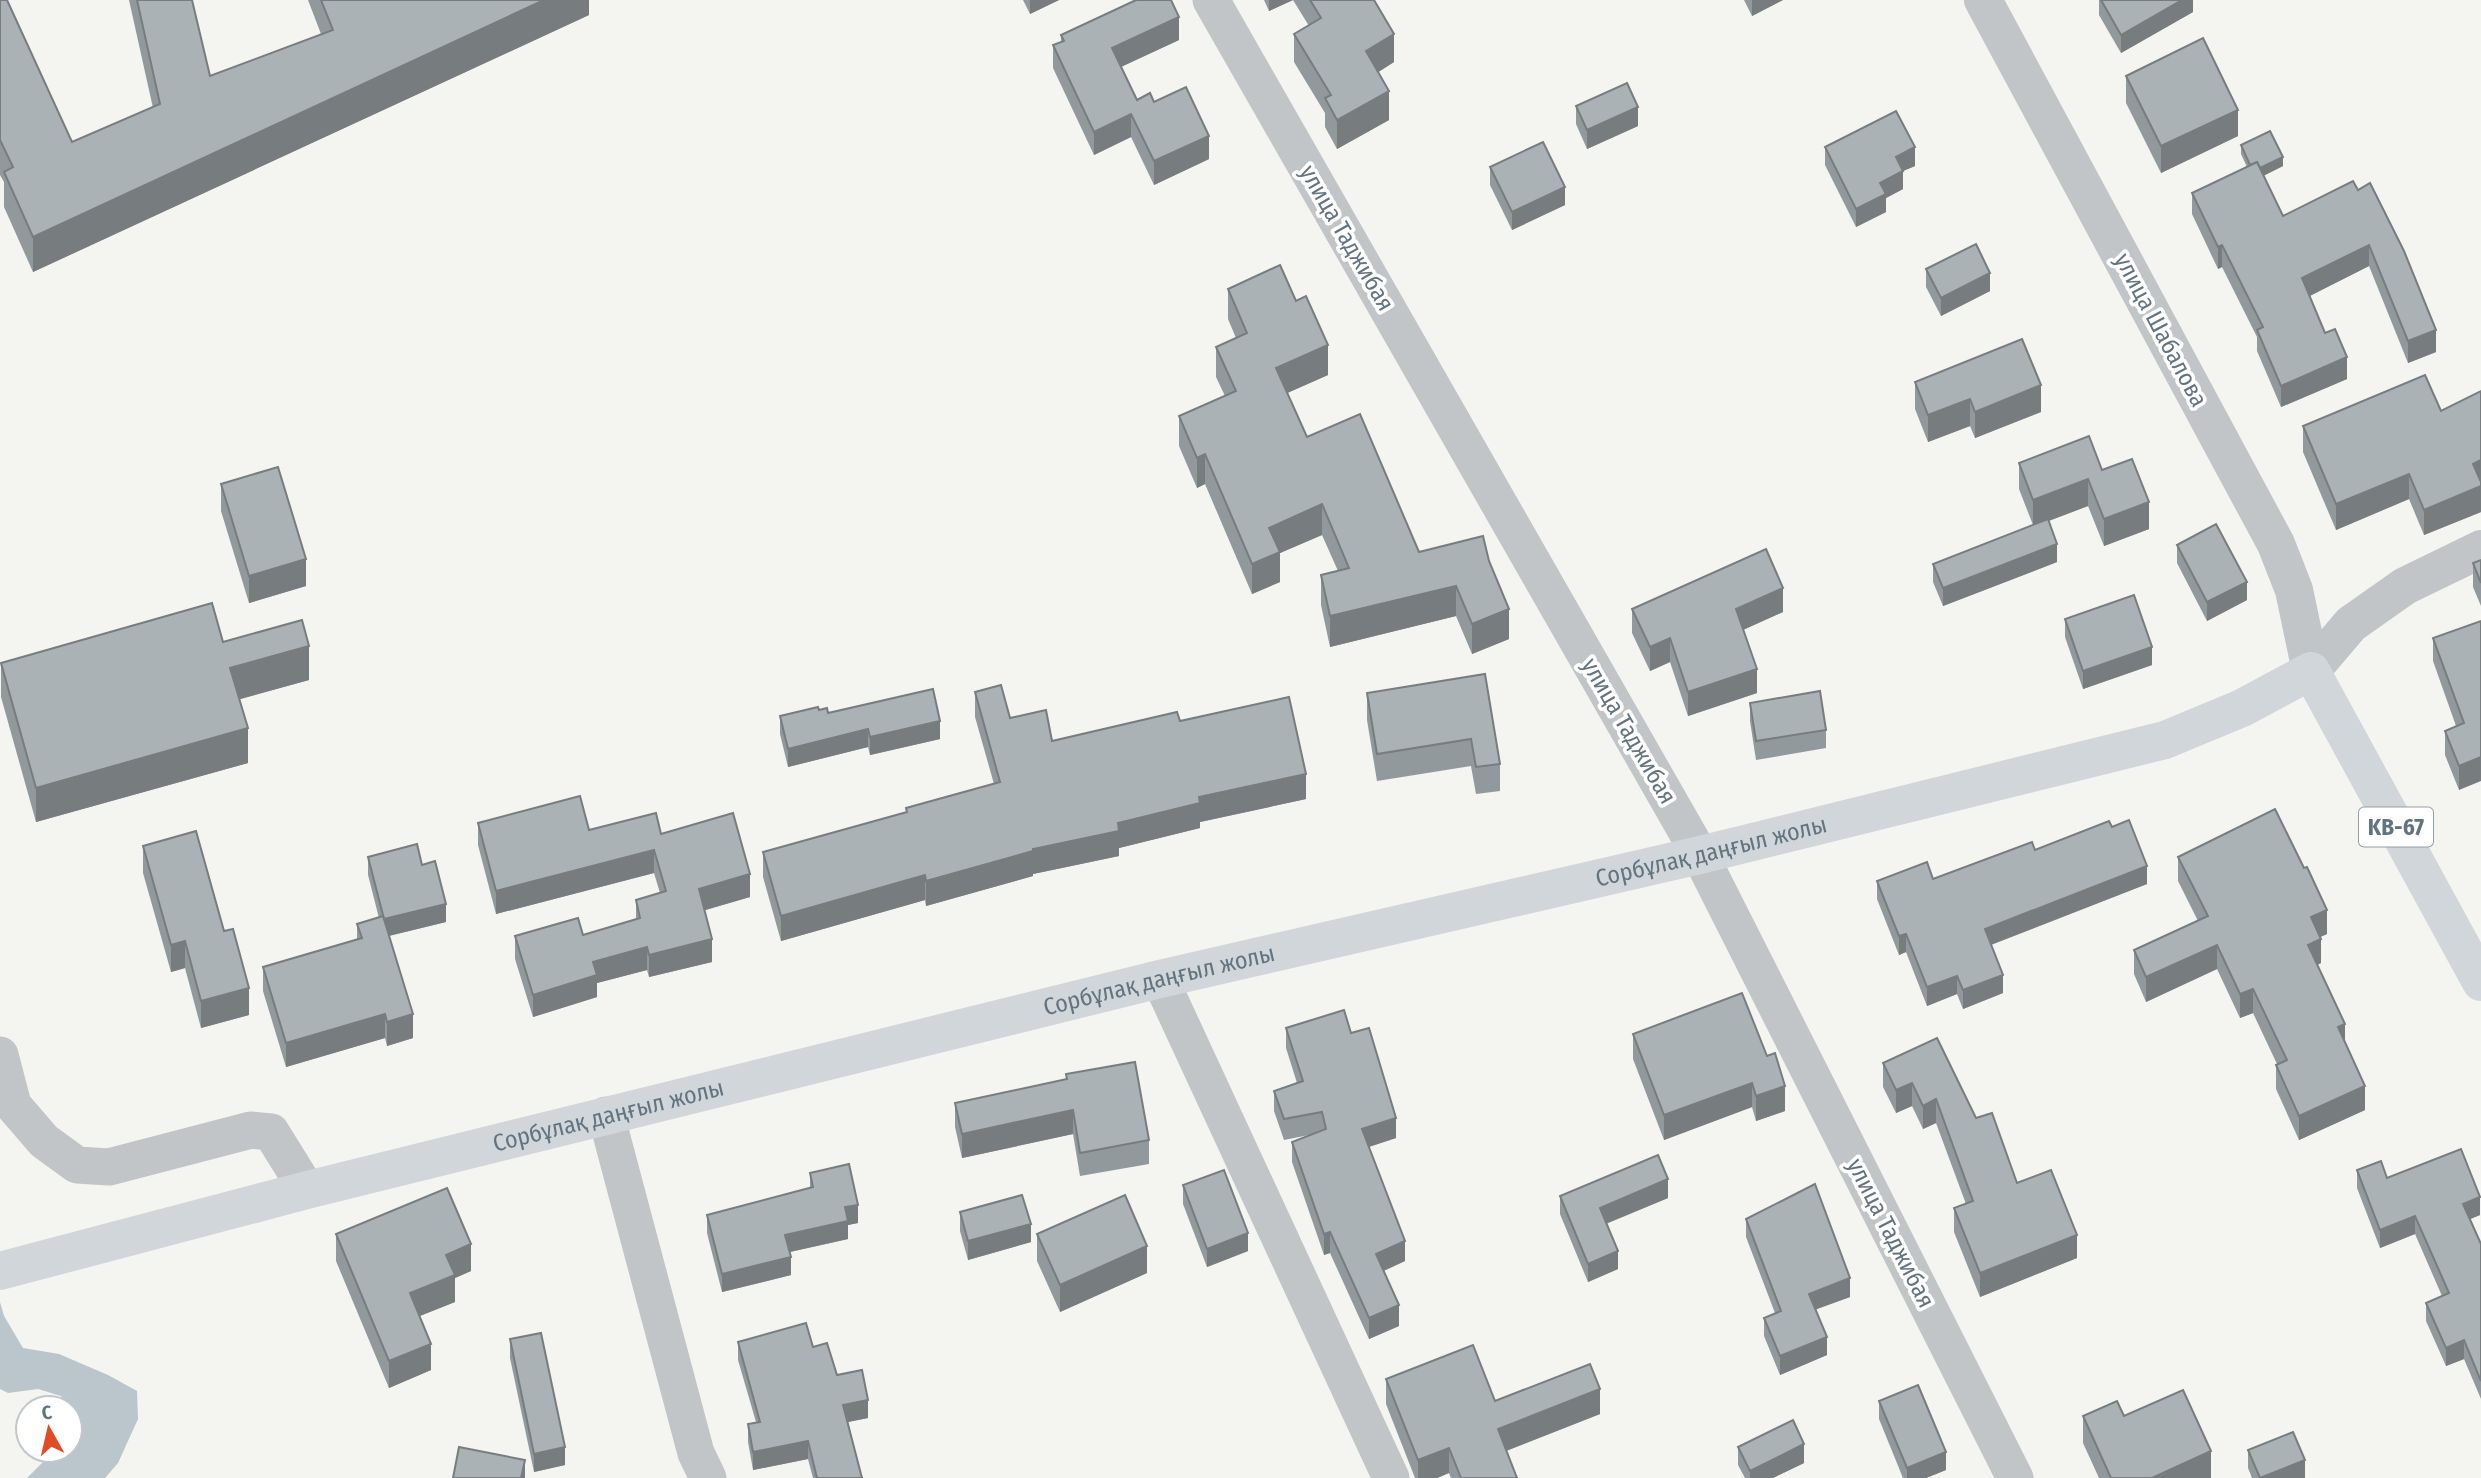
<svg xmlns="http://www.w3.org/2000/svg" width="2481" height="1478" font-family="'Fira Sans Condensed',sans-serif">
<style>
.water{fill:#bac6cb}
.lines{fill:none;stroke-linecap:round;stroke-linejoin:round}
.minor{stroke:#c1c5c8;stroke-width:37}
.tertiary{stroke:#c1c5c8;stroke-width:38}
.primary{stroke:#d1d6da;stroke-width:38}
.wall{fill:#92999d}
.shaded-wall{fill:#777d7f}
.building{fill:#aab2b6;stroke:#777d7f;stroke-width:2}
.labels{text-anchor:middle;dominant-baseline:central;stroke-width:7;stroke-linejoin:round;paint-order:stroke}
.shield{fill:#fff;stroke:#929ea7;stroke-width:2}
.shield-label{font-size:23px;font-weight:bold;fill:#637481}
.street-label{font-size:24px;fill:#637481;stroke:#fff}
</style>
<rect width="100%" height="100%" fill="#f4f4f0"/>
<path class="water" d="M0,1302L4,1316L23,1348L59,1354L108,1375L137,1391L138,1419L118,1463L105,1478H27L55,1450H70V1408H65L61,1396L38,1389L8,1393L0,1389Z"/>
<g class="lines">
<g class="minor">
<path d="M1211,0L1700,855L2015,1478"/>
<path d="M1160,979L1391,1478"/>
<path d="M0,1055L13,1105L44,1141L77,1165L109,1167L251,1130L271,1132L307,1190"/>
<path d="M606,1115L696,1453L708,1478"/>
</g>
<g class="tertiary">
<path d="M1983,0L2276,544L2294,590L2311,671"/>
<path d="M2311,671L2351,624L2405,586L2481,549"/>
</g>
<path class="primary" id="s1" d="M0,1271L307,1190L1160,979L1700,855L2165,740L2242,708L2311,671L2481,982"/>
</g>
<g class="wall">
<path d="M0,0L72,142L153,108L129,0H192L210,76L321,34L308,0H589V15L33,272L4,207V182L0,175Z"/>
<path d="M1023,0H1059L1030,14Z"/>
<path d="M1264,0H1293L1269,11Z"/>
<path d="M1293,0H1374L1394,62L1378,72L1389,120L1337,149L1325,127V113L1294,62V34L1309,26Z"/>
<path d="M1744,0H1783L1752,16Z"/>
<path d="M2099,0H2193V12L2121,53L2099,15Z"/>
<path d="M1061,35L1179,40L1121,67L1137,100L1154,102L1209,159L1154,185L1131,137L1094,155L1053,68V45L1061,42Z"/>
<path d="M2126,76L2238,136L2161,173L2126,103Z"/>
<path d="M1576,106L1638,126L1587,149L1576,124Z"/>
<path d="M2241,145L2283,166L2263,176L2283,216L2353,181L2436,352L2408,363L2369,266L2309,296L2325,333L2347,379L2281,407L2257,351V337L2222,267L2218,269L2192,214V193L2247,167L2241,154Z"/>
<path d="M1825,147L1915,166L1903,171V189L1886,198V212L1856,227L1825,165Z"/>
<path d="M1490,167L1565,205L1512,230L1490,185Z"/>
<path d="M1926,269L1990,291L1941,316L1926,287Z"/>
<path d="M1228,289L1328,375L1287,393L1307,437L1419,552L1483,536L1509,639L1472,654L1456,616L1330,647L1321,605V575L1338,571L1322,535L1280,553V582L1252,594L1205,484L1197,488L1179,446V416L1225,396L1216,377V347L1236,338L1228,319Z"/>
<path d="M1915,382L2041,412L1975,438L1970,426L1928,442L1915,409Z"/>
<path d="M2481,391V512L2424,535L2409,499L2336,530L2303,452V426L2441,411Z"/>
<path d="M2019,463L2102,470L2149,529L2104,546L2088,506L2048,521L2057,562L1943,606L1933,582V564L2033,525L2019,489Z"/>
<path d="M221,484L306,586L249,603L221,511Z"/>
<path d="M2177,545L2247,600L2207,621L2177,563Z"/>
<path d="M2481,560V606L2473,587V563Z"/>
<path d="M1632,609L1783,612L1743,630L1757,693L1688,716L1670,662L1650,671L1632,633Z"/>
<path d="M2065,619L2152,665L2083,689L2065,637Z"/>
<path d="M2481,621L2459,790L2445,755V731L2456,726L2433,661V638Z"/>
<path d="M223,642L309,680L239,699L248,763L36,822L1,697V663Z"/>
<path d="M1485,674L1500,764V791L1476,794L1471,766L1377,781L1367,720V693Z"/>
<path d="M975,692L1010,718L1052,741L1180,721L1306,799L1200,822V828L1119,848V856L1033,874V876L926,906L925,900L781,941L763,877V852L906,812V808L994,784L975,717Z"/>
<path d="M1750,703L1826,730V748L1756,760L1750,721Z"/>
<path d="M819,710L828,713L940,739L870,755L868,747L788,767L780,734V716Z"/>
<path d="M478,823L661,834L750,897L704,910L712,962L649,977L647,970L597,983V997L533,1017L515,959V936L583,935L636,919V900L660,893L654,873L496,914L478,845Z"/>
<path d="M2112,827L2147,884L1991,945L2003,993L1963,1009L1957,994L1927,1006L1906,952L1899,955L1877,899V881L1933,879Z"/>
<path d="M143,846L224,931L249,1015L201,1028L185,968L171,972L143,873Z"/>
<path d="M368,857L422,865L446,922L389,936L413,1038L387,1046L385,1038L286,1067L263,991V967L357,939V924L379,918L368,875Z"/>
<path d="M2178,857L2327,934L2320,937L2321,963L2317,965L2345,1042L2365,1110L2299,1140L2276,1089V1065L2277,1064L2253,1013L2240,1018L2217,969L2146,1002L2134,974V950L2198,921L2178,881Z"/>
<path d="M1742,993L1785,1111L1756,1121L1752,1107L1664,1140L1633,1059V1034Z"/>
<path d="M1286,1028L1351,1033L1396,1138L1369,1147L1405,1261L1384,1271L1399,1326L1369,1339L1330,1253L1324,1255L1292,1162V1142L1309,1135L1284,1140L1274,1111V1091L1297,1083L1286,1048Z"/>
<path d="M1883,1063L1976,1118L2017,1183L2077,1258L1980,1297L1954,1232V1208L1966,1204L1936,1123L1923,1129L1912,1106L1896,1113L1883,1087Z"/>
<path d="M1066,1074L1149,1140V1164L1080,1176L1073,1134L962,1158L955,1127V1103L1066,1079Z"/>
<path d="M2357,1170L2387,1178L2480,1215L2470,1219L2481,1244V1399L2464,1359L2446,1366L2426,1321V1303L2442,1296L2415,1234L2380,1248L2357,1188Z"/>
<path d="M810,1173L858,1223L848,1225V1239L790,1252L791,1275L722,1292L707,1233V1215L810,1188Z"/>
<path d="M1183,1185L1248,1251L1207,1267L1183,1204Z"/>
<path d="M1560,1196L1668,1198L1606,1224L1618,1269L1588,1282L1560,1214Z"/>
<path d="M960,1212L1031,1242L968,1260L960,1231Z"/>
<path d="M1746,1219L1850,1297L1816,1309L1827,1355L1780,1375L1764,1336V1318L1775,1313L1746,1237Z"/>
<path d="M336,1234L471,1271L455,1278V1302L419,1316L431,1370L389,1388L336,1261Z"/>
<path d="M1037,1234L1147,1273L1060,1312L1037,1261Z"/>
<path d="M510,1339L565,1465L534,1472L510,1358Z"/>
<path d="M738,1342L813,1347L837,1375L868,1418L848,1422L862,1478H813L808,1459L753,1470L748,1442V1424L756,1422L738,1360Z"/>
<path d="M1386,1379L1495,1401L1600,1414L1506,1451L1517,1478H1451L1449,1473L1437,1478H1415L1386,1404Z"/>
<path d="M1879,1401L1946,1470L1926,1478H1903L1879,1419Z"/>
<path d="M2083,1416H2124L2211,1478H2099L2083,1443Z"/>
<path d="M1738,1447L1804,1463L1773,1478H1745L1738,1465Z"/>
<path d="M2248,1450L2305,1478H2252L2248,1468Z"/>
</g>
<g class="shaded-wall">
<path d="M544,0H589V15L33,272V237Z"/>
<path d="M1030,0H1059L1030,14Z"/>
<path d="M1269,0H1293L1269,11Z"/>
<path d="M1752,0H1783L1752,16Z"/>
<path d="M2182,0H2193V12L2121,53V35Z"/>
<path d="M1179,17V40L1112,71V48Z"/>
<path d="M1394,34V62L1366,80V51Z"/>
<path d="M1389,91V120L1337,149V120Z"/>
<path d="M1638,107V126L1587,149V130Z"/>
<path d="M2238,110V136L2161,173V146Z"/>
<path d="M1131,114V137L1094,155V132Z"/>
<path d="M1209,136V159L1154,185V161Z"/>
<path d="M1915,147V166L1903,171V189L1886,198V212L1856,227V209L1880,183L1896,157Z"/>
<path d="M2283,157V166L2253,181V171Z"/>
<path d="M1565,187V205L1512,230V212Z"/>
<path d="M2222,245V267L2218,269V247Z"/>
<path d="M2369,245V266L2302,300V278Z"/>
<path d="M1990,273V291L1941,316V298Z"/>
<path d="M2436,330V352L2408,363V341Z"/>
<path d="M1328,345V375L1276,398V368Z"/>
<path d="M2347,357V379L2281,407V386Z"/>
<path d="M2041,385V412L1975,438V412Z"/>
<path d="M1970,399V426L1928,442V415Z"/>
<path d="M1205,454V484L1197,488V458Z"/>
<path d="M2481,460V512L2424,535V510L2473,464Z"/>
<path d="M2409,474V499L2336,530V504Z"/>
<path d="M2088,479V506L2033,527V500Z"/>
<path d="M2149,502V529L2104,546V519Z"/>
<path d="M1322,504V535L1280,553V582L1252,594V564L1269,528Z"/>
<path d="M2057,544V562L1943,606V588Z"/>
<path d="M306,559V586L249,603V576Z"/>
<path d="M2247,582V600L2207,621V602Z"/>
<path d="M1456,586V616L1330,647V616Z"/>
<path d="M1783,588V612L1736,633V609Z"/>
<path d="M1509,609V639L1472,654V624Z"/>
<path d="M1670,638V662L1650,671V647Z"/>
<path d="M309,646V680L230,702V668Z"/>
<path d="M2152,647V665L2083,689V671Z"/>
<path d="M1757,669V693L1688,716V692Z"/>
<path d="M940,721V739L870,755V737Z"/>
<path d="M248,728V763L36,822V788Z"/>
<path d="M868,729V747L788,767V749Z"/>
<path d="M2481,757V781L2459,790V766Z"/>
<path d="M1306,774V799L1200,822V828L1119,848V856L1033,874V876L926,906V881L1118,823L1199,797Z"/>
<path d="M654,850V873L496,914V891Z"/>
<path d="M2147,866V884L1985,947V929Z"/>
<path d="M750,874V897L699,912V889Z"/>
<path d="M925,875V900L781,941V916Z"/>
<path d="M446,904V922L384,937V919Z"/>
<path d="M2327,910V934L2311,941V917Z"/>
<path d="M1906,934V952L1899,955V936Z"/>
<path d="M712,939V962L649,977V955Z"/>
<path d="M2321,939V963L2308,969V945Z"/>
<path d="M185,941V968L171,972V945Z"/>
<path d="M2217,945V969L2146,1002V977Z"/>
<path d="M647,947V970L597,983V997L533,1017V995L593,962Z"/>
<path d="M2003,975V993L1963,1009V990Z"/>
<path d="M1957,976V994L1927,1006V987Z"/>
<path d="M249,988V1015L201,1028V1001Z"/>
<path d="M2253,989V1013L2240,1018V994Z"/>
<path d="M385,1014V1038L286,1067V1043Z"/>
<path d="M413,1014V1038L387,1046V1022Z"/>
<path d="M2345,1024V1048L2338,1027Z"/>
<path d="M1752,1083V1107L1664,1140V1115Z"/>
<path d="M1912,1083V1106L1896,1113V1090Z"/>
<path d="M1785,1086V1111L1756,1121V1096Z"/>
<path d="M2365,1086V1110L2299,1140V1116Z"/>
<path d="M1936,1099V1123L1923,1129V1106Z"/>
<path d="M1073,1110V1134L962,1158V1134Z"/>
<path d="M1396,1118V1138L1362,1149V1129Z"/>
<path d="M1668,1179V1198L1600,1226V1208Z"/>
<path d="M2480,1197V1215L2463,1222V1204Z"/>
<path d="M858,1205V1223L848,1225V1239L785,1253V1235L845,1207Z"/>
<path d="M2415,1216V1234L2380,1248V1230Z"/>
<path d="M1031,1224V1242L968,1260V1241Z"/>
<path d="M1330,1232V1253L1324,1255V1234Z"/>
<path d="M1248,1233V1251L1207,1267V1249Z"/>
<path d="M2077,1235V1258L1980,1297V1273Z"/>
<path d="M1405,1241V1261L1376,1274V1254Z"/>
<path d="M471,1244V1271L455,1278V1302L410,1320V1293L446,1255Z"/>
<path d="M1147,1246V1273L1060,1312V1285Z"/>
<path d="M1618,1251V1269L1588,1282V1264Z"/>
<path d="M791,1257V1275L722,1292V1274Z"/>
<path d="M1850,1278V1297L1809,1312V1294Z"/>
<path d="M1399,1305V1326L1369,1339V1318Z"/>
<path d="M1827,1337V1355L1780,1375V1356Z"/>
<path d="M2464,1340V1359L2446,1366V1348Z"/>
<path d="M431,1344V1370L389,1388V1361Z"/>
<path d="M1600,1389V1414L1498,1454V1429Z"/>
<path d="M868,1400V1418L843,1423V1405Z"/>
<path d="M808,1441V1459L753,1470V1452Z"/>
<path d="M1804,1444V1463L1773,1478H1750V1471Z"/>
<path d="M565,1447V1465L534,1472V1454Z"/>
<path d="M1449,1448V1473L1437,1478H1418V1460Z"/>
<path d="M2211,1451V1478H2152Z"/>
<path d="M1946,1452V1470L1926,1478H1907V1468Z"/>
<path d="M525,1460V1478H521Z"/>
<path d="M2305,1460V1478H2261Z"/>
</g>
<g class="building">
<path d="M0,0H7L72,142L160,104L137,0H192L210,76L333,30L321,0H544L33,237L4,172L13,167L0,140Z"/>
<path d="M1136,0H1171L1179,17L1112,48L1137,100L1150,93L1154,102L1186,87L1209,136L1154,161L1131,114L1094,132L1053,45L1064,41L1061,35Z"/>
<path d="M1310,0H1374L1394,34L1366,51L1389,91L1337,120L1325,98L1331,95L1294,34L1321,18Z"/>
<path d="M2101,0H2182L2121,35Z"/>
<path d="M2203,38L2238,110L2161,146L2126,76Z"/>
<path d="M1627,83L1638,107L1587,130L1576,106Z"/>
<path d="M1896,111L1915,147L1896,157L1903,171L1880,183L1886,194L1856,209L1825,147Z"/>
<path d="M2270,131L2283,157L2260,168L2257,162L2250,165L2241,145Z"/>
<path d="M1543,142L1565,187L1512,212L1490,167Z"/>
<path d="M2257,162L2283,216L2353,181L2358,190L2370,183L2404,251L2436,330L2408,341L2369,245L2302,278L2325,333L2335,329L2347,357L2281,386L2257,330L2263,327L2222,245L2218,247L2192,193Z"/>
<path d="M1976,244L1990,273L1941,298L1926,269Z"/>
<path d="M1280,265L1296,301L1306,296L1328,345L1276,368L1307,437L1360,414L1419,552L1483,536L1489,561L1509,609L1472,624L1456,586L1330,616L1321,575L1349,568L1322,504L1269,528L1280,552L1252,564L1205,454L1197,458L1179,416L1236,391L1216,347L1247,333L1228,289Z"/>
<path d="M2022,339L2041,385L1975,412L1970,399L1928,415L1915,382Z"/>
<path d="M2425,375L2441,411L2481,391V460L2473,464L2481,482V486L2424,510L2409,474L2336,504L2303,426Z"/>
<path d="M2089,436L2102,470L2132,459L2149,502L2104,519L2088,479L2033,500L2019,463Z"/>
<path d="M278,467L306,559L249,576L221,484Z"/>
<path d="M2048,519L2057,544L1943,588L1933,564Z"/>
<path d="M2216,524L2247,582L2207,602L2177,545Z"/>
<path d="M1766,549L1783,588L1736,609L1757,669L1688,692L1670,638L1650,647L1632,609Z"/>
<path d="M2481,560V583L2473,563Z"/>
<path d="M2134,595L2152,647L2083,671L2065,619Z"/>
<path d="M212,603L223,642L302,620L309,646L230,668L248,728L36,788L1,663Z"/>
<path d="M2481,621V757L2459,766L2445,731L2464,723L2433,638Z"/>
<path d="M1485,674L1500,764L1476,767L1471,739L1377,754L1367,693Z"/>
<path d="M1001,685L1010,718L1046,710L1052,741L1177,712L1180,721L1289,697L1306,774L1199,797L1200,803L1118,823L1119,831L1033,849V851L926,881L925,875L781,916L763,852L907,812L906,808L1000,782L975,692Z"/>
<path d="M933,689L940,721L870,737L868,729L788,749L780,716L818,707L819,710L827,708L828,713Z"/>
<path d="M1820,691L1826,730L1756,741L1750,703Z"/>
<path d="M580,796L589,830L656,813L661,834L733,813L750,874L699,889L712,939L649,955L647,947L593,962L597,975L533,995L515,936L578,918L583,935L640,918L636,900L666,891L654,850L496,891L478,823Z"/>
<path d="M2275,809L2304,868L2307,867L2327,910L2311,917L2321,939L2308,945L2345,1024L2338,1027L2365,1086L2299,1116L2276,1065L2287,1060L2253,989L2240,994L2217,945L2146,977L2134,950L2208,916L2178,857Z"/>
<path d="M2129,820L2147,866L1985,929L2003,975L1963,990L1957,976L1927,987L1906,934L1899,936L1877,881L1927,862L1933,879L2032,842L2035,850L2109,821L2112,827Z"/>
<path d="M196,831L224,931L233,929L249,988L201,1001L185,941L171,945L143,846Z"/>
<path d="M417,844L422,865L435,861L446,904L384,919L368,857Z"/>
<path d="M383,916L413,1014L387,1022L385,1014L286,1043L263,967L362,938L357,924Z"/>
<path d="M1742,993L1767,1056L1775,1053L1785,1086L1756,1096L1752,1083L1664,1115L1633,1034Z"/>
<path d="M1344,1010L1351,1033L1369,1028L1396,1118L1362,1129L1405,1241L1376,1254L1399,1305L1369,1318L1330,1232L1324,1234L1292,1142L1326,1129L1322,1112L1284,1119L1274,1091L1303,1081L1286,1028Z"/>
<path d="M1937,1038L1976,1118L1992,1113L2017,1183L2051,1170L2077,1235L1980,1273L1954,1208L1973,1201L1936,1099L1923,1106L1912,1083L1896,1090L1883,1063Z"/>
<path d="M1135,1062L1149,1140L1080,1153L1073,1110L962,1134L955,1103L1067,1079L1066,1074Z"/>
<path d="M2461,1149L2480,1197L2463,1204L2481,1244V1381L2464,1340L2446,1348L2426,1303L2449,1293L2415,1216L2380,1230L2357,1170L2381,1161L2387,1178Z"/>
<path d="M1658,1155L1668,1179L1600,1208L1618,1251L1588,1264L1560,1196Z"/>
<path d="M849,1164L858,1205L845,1207L848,1221L785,1235L791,1257L722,1274L707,1215L813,1187L810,1173Z"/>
<path d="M1224,1170L1248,1233L1207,1249L1183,1185Z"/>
<path d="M1815,1184L1850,1278L1809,1294L1827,1337L1780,1356L1764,1318L1781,1311L1746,1219Z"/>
<path d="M447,1188L471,1244L446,1255L455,1275L410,1293L431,1344L389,1361L336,1234Z"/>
<path d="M1022,1195L1031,1224L968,1241L960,1212Z"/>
<path d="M1125,1195L1147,1246L1060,1285L1037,1234Z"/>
<path d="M806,1323L813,1347L827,1343L837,1375L862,1370L868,1400L843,1405L862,1478H817L808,1441L753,1452L748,1424L760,1422L738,1342Z"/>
<path d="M541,1333L565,1447L534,1454L510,1339Z"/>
<path d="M1473,1345L1495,1401L1590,1364L1600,1389L1498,1429L1517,1478H1461L1449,1448L1418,1460L1386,1379Z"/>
<path d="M1918,1385L1946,1452L1907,1468L1879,1401Z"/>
<path d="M2183,1390L2211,1451L2152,1478H2111L2083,1416L2117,1401L2124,1416Z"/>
<path d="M1793,1420L1804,1444L1750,1471L1738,1447Z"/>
<path d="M2293,1432L2305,1460L2260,1478L2248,1450Z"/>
<path d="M459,1447L525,1460L521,1478H453Z"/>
</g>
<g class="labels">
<rect class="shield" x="2359" y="807.5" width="74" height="39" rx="5"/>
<g class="shield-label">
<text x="2396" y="827">KB-67</text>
</g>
<g class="street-label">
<text transform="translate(1347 238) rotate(60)">улица Таджибая</text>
<text transform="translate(2161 330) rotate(62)">улица Шабалова</text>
<text transform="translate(1629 731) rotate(60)">улица Таджибая</text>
<text stroke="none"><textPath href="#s1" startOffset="1762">Сорбұлақ даңғыл жолы</textPath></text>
<text stroke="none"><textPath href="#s1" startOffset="1195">Сорбұлақ даңғыл жолы</textPath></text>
<text stroke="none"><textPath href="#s1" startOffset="628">Сорбұлақ даңғыл жолы</textPath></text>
<text transform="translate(1891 1233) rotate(63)">улица Таджибая</text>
</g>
</g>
<g transform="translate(49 1429) rotate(352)"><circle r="33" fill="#ffffff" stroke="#c1c7cd" stroke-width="2"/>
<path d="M0-5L12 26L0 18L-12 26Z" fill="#df4c25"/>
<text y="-10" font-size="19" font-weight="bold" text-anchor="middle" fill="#637481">С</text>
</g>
</svg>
